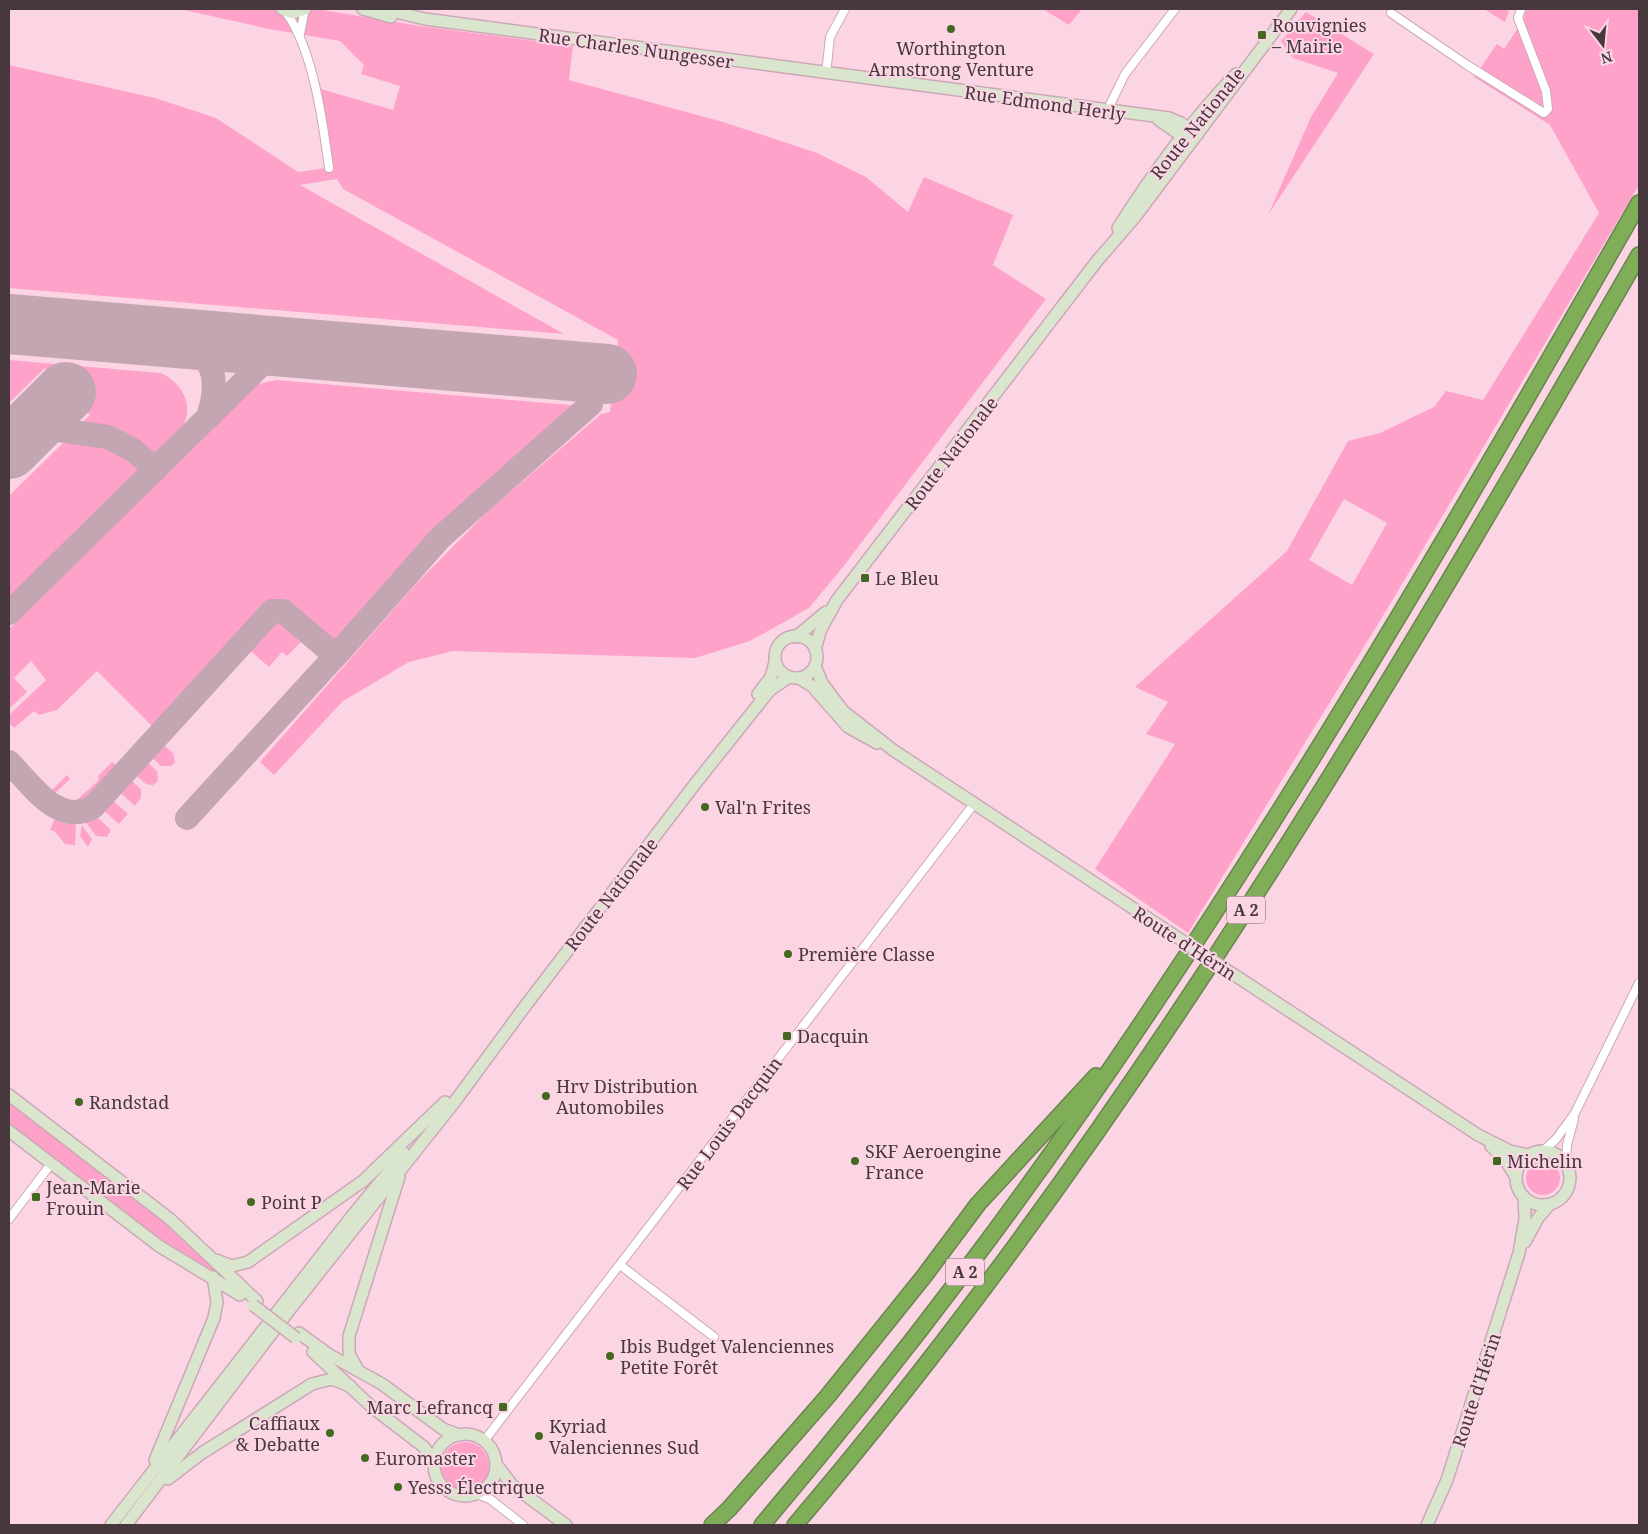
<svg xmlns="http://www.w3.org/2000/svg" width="1648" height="1534" font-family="'Noto Serif',serif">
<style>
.green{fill:#fea2ca;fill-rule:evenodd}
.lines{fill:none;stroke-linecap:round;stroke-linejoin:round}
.taxiway{stroke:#c4a5b2;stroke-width:24}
.runway{stroke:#c4a5b2;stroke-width:60}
.street-casing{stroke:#cca8b6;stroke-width:10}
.secondary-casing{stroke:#cca8b6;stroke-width:14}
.highway-casing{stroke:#6b844f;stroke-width:18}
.street{stroke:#fff;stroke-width:8}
.secondary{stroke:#d9e6cd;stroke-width:11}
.highway{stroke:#7fad58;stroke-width:15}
.secondary-bridge-casing{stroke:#cca8b6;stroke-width:14;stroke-linecap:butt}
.secondary-bridge{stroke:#d9e6cd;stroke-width:11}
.poi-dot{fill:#446821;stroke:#fcd5e5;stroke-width:2}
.labels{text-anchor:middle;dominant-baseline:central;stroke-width:4;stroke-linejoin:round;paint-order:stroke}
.shield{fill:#fcd5e5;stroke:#7d6770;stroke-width:1}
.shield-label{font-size:16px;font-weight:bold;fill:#47383e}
.poi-label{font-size:18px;fill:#47383e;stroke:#fcd5e5;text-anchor:start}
.street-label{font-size:18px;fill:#47383e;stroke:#fcd5e5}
</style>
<rect width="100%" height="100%" fill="#fcd5e5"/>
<g class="green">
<path d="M180,9H317L420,26L573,46L569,80L723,122L817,153L866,177L908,212L924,177L1013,215L993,265L1046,299L843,567L809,608L750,641L695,658L453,651L409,662L343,701L274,775L260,762L415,585L487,512L601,414L610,412L618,340L343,189L337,179L300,185L564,334L9,288V65L155,98L216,118L298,172L334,167L321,89L393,110L400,86L361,74L364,65L340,41L269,29Z"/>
<path d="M1043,9H1082L1069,25Z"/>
<path d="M1484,9H1504L1509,11L1505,22Z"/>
<path d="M1526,9H1639V185L1389,606L1188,933L1095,869L1175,744L1146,734L1168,702L1135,687L1287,551L1348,441L1380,433L1434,407L1446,391L1483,400L1599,213L1550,125L1474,77L1497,44L1504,49L1524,19ZM1344,499L1387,523L1352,585L1309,560Z"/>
<path d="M1306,12L1374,54L1268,215L1311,117L1338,73L1293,58L1281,41Z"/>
<path d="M9,360L160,373C180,380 196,406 182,427C175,437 163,446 154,455H151L115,433L79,425L90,415L45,368L9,403Z"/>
<path d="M276,380L582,406L437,534L340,642L326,643L286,607L272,605L156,730L97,671L57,710L39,715L34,711L14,728L9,723V715L46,680L31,661L14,678L27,692L9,709V629L245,394L259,384Z"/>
<path d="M70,436L112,444L144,465L9,599V496Z"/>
<path d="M287,620L306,637L287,656L282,652L269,667L245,646L266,623Z"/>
<path d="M162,744L173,753L175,762L171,766H161L147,753L156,745Z"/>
<path d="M143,758L157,771L158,781L153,785L146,784L131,771Z"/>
<path d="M112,762L121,769C105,786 94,807 69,807L99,780L98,776Z"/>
<path d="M67,775L70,779L56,792L49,793Z"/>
<path d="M127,777L141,789V798L135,806L116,789Z"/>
<path d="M109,797L128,814L119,824L100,807Z"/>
<path d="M93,813L111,830L107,837L96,836L82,817Z"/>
<path d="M56,816L71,819L76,826L75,845L65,844L54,831L50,830Z"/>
<path d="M82,825L92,839L88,847L80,836Z"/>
<path d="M9,1098L162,1217L227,1280L154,1239L9,1127Z"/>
<circle cx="1543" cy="1178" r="17"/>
<circle cx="465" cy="1466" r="24"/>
</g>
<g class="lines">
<g class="taxiway">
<path d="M173,338C214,355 221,376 208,417"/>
<path d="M9,423L108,437L133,450L156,469"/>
<path d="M9,613L267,359L280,352L297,349"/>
<path d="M9,762C31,784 58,827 93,807L272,611H283L330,651L341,650L440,538L591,404C598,384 585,377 568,371"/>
<path d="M187,818L341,650"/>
</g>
<g class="runway">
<path d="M9,324L607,374"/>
<path d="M9,449L66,392"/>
</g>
<g class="street-casing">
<g id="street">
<path d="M285,11C313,48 323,122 329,168"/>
<path d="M1391,13L1467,65L1544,113L1548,109L1546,91L1518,18L1521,9"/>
<path d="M300,34L305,9"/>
<path d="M826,74L830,37L845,9"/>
<path d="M1107,111L1125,74L1175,9"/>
<path d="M1543,1151L1556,1139L1575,1113L1639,983"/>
<path d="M1566,1163L1567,1145L1574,1119"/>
<path d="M9,1219L51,1164"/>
<path d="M620,1265L714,1337"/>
<path d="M484,1441L974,804"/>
<path d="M477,1494L490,1499L523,1525"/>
</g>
</g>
<g class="secondary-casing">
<g id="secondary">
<path d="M282,9L293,13L305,9"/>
<path d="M363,9L391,17"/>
<path d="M383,9L425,19L1169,118L1181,123L1197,135"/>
<path d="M1159,120L1189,141"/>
<path d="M1118,228C1152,174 1192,120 1236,74"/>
<circle cx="796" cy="657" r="21"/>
<path d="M796,637L826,612"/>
<path d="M815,649L821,629L837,600L1097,261L1135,217L1291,9"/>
<path d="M815,666L822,683L843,711L893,750L1166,930"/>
<path d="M799,678L812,686L848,727L877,743"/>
<path d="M758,694L771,677L775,662"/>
<path d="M1236,976L1478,1135L1510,1151L1528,1155"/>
<path d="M9,1095L170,1219L257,1301"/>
<path d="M9,1131L159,1246L240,1295"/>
<path d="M1491,1146L1506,1161L1516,1177"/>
<circle cx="1543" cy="1178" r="27"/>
<path d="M1525,1242L1538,1218L1550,1204"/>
<path d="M216,1260L232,1266L248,1262L363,1181L445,1102"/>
<path d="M299,1333L328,1354L382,1384L443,1429L459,1435"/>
<path d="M313,1352L373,1408L424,1447L434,1463"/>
<path d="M358,1370L349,1354V1336L399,1177"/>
<circle cx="465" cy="1465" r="31"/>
<path d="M155,1460L214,1318L217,1302L213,1277"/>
<path d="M496,1464L512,1485L566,1525"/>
<path d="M168,1479L202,1453L312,1384L332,1379L350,1386"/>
<path d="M111,1525L352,1216L404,1153"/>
<path d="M126,1525L291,1308L453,1104L526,1005L695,784L770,690L789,677"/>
<path d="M1427,1525L1447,1480L1519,1253L1525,1219L1524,1197"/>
</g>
</g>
<g class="highway-casing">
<g id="highway">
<path d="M712,1525L729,1509L827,1397L925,1275L978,1204L1096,1076"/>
<path d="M762,1525C901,1361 1031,1189 1151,1009C1326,748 1483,476 1639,203"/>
<path d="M795,1525C1126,1137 1385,696 1639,255"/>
</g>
</g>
<use href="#street" class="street"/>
<use href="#secondary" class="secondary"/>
<use href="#highway" class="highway"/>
<g class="secondary-bridge-casing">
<g id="secondary-bridge">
<path d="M1166,930L1236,976"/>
<path d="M253,1305L296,1338"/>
</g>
</g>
<use href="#secondary-bridge" class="secondary-bridge"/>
</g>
<g class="poi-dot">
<circle cx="951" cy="29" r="5"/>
<rect x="1257" y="30" width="10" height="10" rx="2.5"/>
<rect x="860" y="573" width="10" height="10" rx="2.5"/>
<circle cx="705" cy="807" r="5"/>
<circle cx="788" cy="954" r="5"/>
<rect x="782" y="1031" width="10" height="10" rx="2.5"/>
<circle cx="546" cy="1096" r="5"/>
<circle cx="79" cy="1102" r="5"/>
<circle cx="855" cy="1161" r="5"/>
<rect x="1492" y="1156" width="10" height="10" rx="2.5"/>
<rect x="31" y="1192" width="10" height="10" rx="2.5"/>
<circle cx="251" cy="1202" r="5"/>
<circle cx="610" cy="1356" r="5"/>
<rect x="498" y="1402" width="10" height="10" rx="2.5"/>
<circle cx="330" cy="1433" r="5"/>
<circle cx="539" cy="1436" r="5"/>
<circle cx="365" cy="1458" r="5"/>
<circle cx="398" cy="1487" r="5"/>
</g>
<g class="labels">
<g class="shield">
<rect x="1227" y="896.5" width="38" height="27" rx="4"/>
<rect x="946" y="1258.5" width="38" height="27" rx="4"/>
</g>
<g class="shield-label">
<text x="1246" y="910">A 2</text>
<text x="965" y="1272">A 2</text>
</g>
<g class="poi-label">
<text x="1272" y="25">Rouvignies<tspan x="1272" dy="21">– Mairie</tspan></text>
<text x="951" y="48" text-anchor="middle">Worthington<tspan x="951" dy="21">Armstrong Venture</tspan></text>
<text x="875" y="578">Le Bleu</text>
<text x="715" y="807">Val'n Frites</text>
<text x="798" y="954">Première Classe</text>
<text x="797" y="1036">Dacquin</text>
<text x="556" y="1086">Hrv Distribution<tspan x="556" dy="21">Automobiles</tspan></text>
<text x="89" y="1102">Randstad</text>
<text x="865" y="1151">SKF Aeroengine<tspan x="865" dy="21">France</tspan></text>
<text x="1507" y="1161">Michelin</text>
<text x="46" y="1187">Jean-Marie<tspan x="46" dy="21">Frouin</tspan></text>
<text x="261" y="1202">Point P</text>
<text x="620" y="1346">Ibis Budget Valenciennes<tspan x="620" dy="21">Petite Forêt</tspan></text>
<text x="493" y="1407" text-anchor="end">Marc Lefrancq</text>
<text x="320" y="1423" text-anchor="end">Caffiaux<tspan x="320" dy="21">&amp; Debatte</tspan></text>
<text x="549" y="1426">Kyriad<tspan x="549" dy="21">Valenciennes Sud</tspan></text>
<text x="375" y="1458">Euromaster</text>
<text x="408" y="1487">Yesss Électrique</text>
</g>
<g class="street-label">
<text transform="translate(636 48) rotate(8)">Rue Charles Nungesser</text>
<text transform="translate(1045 103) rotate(8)">Rue Edmond Herly</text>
<text transform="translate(1197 123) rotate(-51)">Route Nationale</text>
<text transform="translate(951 453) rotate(-52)">Route Nationale</text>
<text transform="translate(611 894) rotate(-52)">Route Nationale</text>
<text transform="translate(1185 943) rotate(33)">Route d'Hérin</text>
<text transform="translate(729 1123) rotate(-53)">Rue Louis Dacquin</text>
<text transform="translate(1476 1390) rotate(-72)">Route d'Hérin</text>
</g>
</g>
<rect width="1648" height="1534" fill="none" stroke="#47383e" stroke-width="20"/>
<g transform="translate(1603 45) rotate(164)" stroke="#fcd5e5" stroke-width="4" paint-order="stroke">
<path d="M0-4L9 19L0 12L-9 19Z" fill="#47383e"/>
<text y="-8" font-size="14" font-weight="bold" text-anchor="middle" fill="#47383e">N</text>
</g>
</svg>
